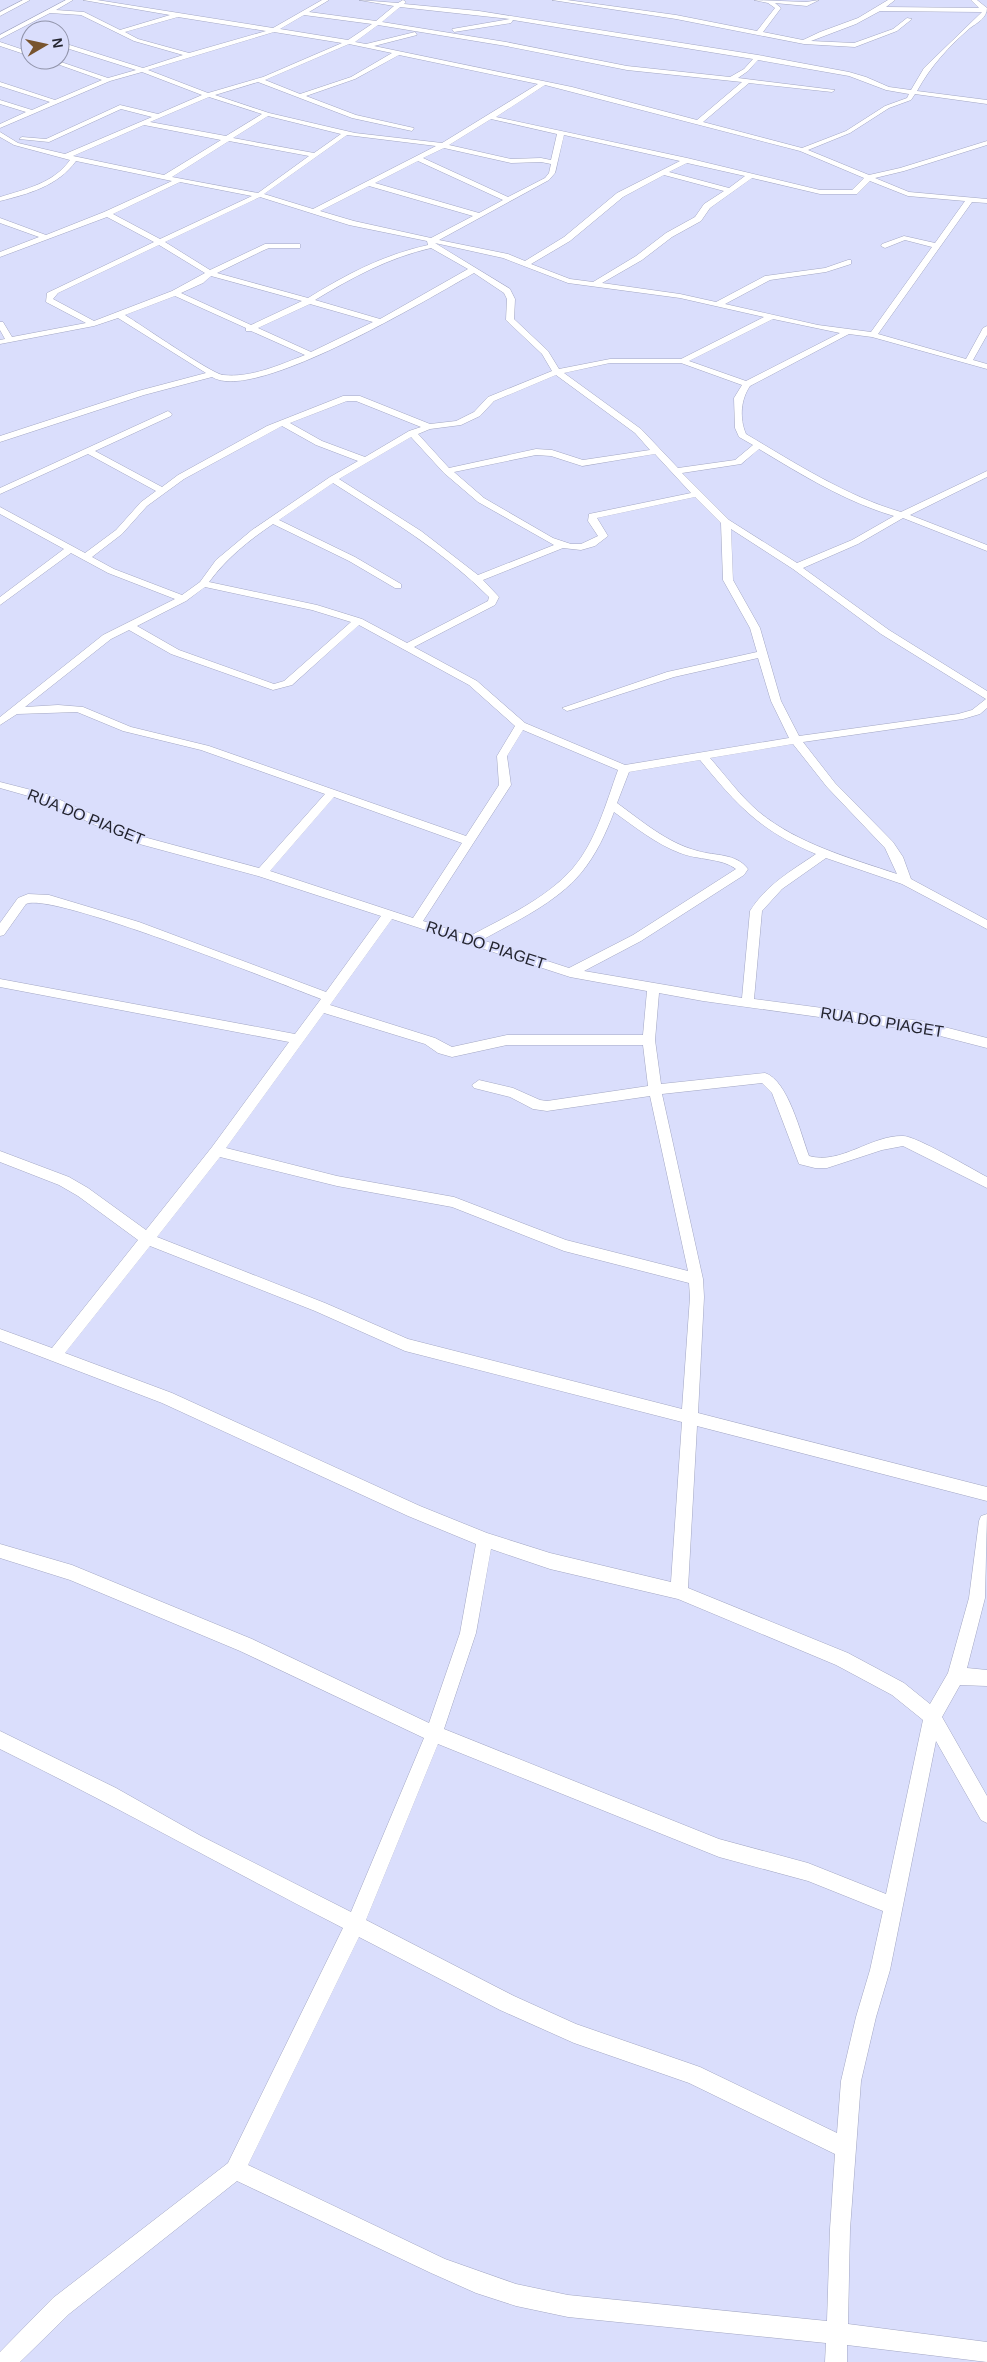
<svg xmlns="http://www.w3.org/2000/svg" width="987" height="2362" font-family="Arial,sans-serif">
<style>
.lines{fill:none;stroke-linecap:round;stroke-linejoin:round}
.street-casing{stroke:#a3a7c3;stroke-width:1}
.street{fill:#fff;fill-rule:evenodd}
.labels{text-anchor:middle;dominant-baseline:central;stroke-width:4;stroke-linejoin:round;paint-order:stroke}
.street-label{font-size:16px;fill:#23242f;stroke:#dadefc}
</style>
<rect width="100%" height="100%" fill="#dadefc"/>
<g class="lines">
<g class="street-casing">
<g id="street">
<path d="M23,0H30L0,16V12Z"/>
<path d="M66,0H73L56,10L84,12L120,30L170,15L83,0H97L273,28L322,0H329L309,12L376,21L394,6L359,0L398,3L403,0L406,2L404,4L479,11L758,55L849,72L866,77L889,87L911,90L924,68L982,12L880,11L856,24L811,41L854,43L893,29L907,18L912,19L897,31L855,47L804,44L676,19L552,0H567L676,15L757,31L775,8L768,3L754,0L806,2L819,0L807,6L775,3L781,8L763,32L803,40L820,32L858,18L888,0H895L886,7L979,8L971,0H977L987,8C987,18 977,23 970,28C949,46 930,67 917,91L987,100V104L915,94L911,100L889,108L850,133L808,150L869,175L900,168L987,141V145L904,171L875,178L909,192L987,199V203L972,202L878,334L966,359L983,328L987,326V335L973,360L987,364V369L872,337L849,334L750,386C741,399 739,418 746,434C795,463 846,496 901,512L987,471V477L910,515L987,545V551L903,518L858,544L803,568L889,630L987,691V708L980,714L963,719L803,742L835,783L893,842L903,857L911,879L987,920V929L902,884L826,858L782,889L762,911L754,999L921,1021L987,1038V1048L921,1031L703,1001L659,993L655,1040L661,1084L765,1073C788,1080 801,1135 809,1156C841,1165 871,1135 903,1136C916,1136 972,1169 987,1177V1188L903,1146L882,1150L827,1168H815L799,1164L772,1093L762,1083L662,1094L703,1279L704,1297L698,1413L987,1487V1501L697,1426L688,1588L848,1653L904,1683L930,1704L948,1673L969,1598L979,1521L981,1516L987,1514L985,1598L967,1668L987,1670V1686L960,1685L942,1717L987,1796V1823L981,1820L936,1741L890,1970L876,2017L861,2081L850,2229L848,2324L987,2342V2362L847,2345V2362H825L826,2343L568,2317L516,2306L476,2293L431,2273L237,2181L69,2314L20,2362H0V2352L53,2298L228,2163L343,1928C228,1869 116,1806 0,1749V1731L116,1788L201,1836L351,1912L424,1738L240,1651L70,1580L0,1558V1544L72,1565L252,1639L429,1723L460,1633L476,1544L408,1516L162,1403L0,1341V1329L52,1348L138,1240L78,1196L59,1185L0,1162V1151L69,1177L88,1188L146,1230L212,1147L289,1042L0,987V979L295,1034L321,999C281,984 51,891 26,904L4,935L0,936V923L18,898L28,894L49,895L139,922L326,992L381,916L258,876L132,842L39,799L0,788V782L47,794L140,836L259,868L325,794L201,750L123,731L77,712L17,714L0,725V717L103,635L175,599L108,573L71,553L0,605V597L64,549L0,514V507L85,553L116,530L141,502L156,491L88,454L0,494V488L168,411L172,414L171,416L95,451L162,487L178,475L267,426L343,396H360L430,424L456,421L474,412L488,397L552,371L542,354L506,320L507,299L504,293L474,273C431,297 254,404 212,377L144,395L0,442V436L138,391L206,373L118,318L94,326L0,344V340L5,339L0,330V322H3L12,337L86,323L46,302L47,293L154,242L107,217L0,257V252L39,237L0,223V218L46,235L104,212L172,181L76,161C58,186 28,194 0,201V197C26,189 54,183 70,160L14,145L0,137V132L18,143L65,154L152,117L121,109L49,142L19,139L22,137L46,139L120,105L158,114L202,95L142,72L110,81L0,128V124L26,112L0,104V100L32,110L50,102L0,86V82L55,100L102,80L46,60H55L108,78L136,70L60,46V42L143,68L183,55L134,41L81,15L50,13L0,39V35ZM400,7L510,19L452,29L454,32L511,23L513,20L753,59L744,69L730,77L627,66L506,42L382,22ZM304,15L372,24L348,40L280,29ZM178,17L266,31L189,53L138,39L125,32ZM378,25L506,46L627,70L742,82L697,120L572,87L374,46L417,35L415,32L366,44L355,42ZM274,32L342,43L263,77L208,93L148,70ZM349,44L392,53L351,77L300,94L265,80ZM399,55L538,84L442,143L355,133L269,113L215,95L258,82L352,118L412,131L414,128L356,115L306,96L355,79ZM758,60L849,76L886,90L909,94L907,98L885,106L846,131L802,148L703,122L749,83L832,92L835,90L738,78L748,71ZM545,85L800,151L864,178L852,190H820L687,158L496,117ZM209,97L262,114L226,136L150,122ZM268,116L341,134L314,153L233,138ZM491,119L557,134L551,160L541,158L511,159L449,145ZM144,125L221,140L164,175L73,156ZM347,135L436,146L313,209L264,194ZM564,135L680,161L617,193L564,237L525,261L508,254L439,240L549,180L555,173ZM229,141L309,156L258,193L172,177ZM444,148L511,163L541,162L551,164L549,173L545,178L508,197L423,158ZM418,161L503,200L479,213L375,183ZM687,163L745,176L729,188L669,172ZM664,175L724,191L704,204L695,217L666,233L636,256L593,282L570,279L531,264L570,241L623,197ZM752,178L820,194H857L870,181L908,196L965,201L935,243L904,236L882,244L881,246L885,248L905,240L932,247L871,332L818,325L725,304L770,280L826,272L851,264V260H848L825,268L765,276L716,302L680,294L602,283L642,260L672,237L701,221L710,208ZM180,182L252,196L160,239L113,214ZM369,186L473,216L431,238L354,221L320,211ZM260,197L349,225L427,241L428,245C383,255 347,274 308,298L217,273L262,251L269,248H300V244H265L210,270L165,242ZM435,243L503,258L568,283L680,298L764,317L681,359H610L559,369L548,351L514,319L515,299L510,289ZM159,245L205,273L172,291L94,321L53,299L58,293ZM431,248L468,269L380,319L315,300C353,277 388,258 431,248ZM211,276L302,301L251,325L181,293L203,283ZM175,296L246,328V331H251L305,355C279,365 251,378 223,375C212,374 140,324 125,315ZM310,304L373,322L311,352L258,328ZM773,319L840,333L746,381L689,361ZM610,363H681L742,385L734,398L735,428L739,437L753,445L735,460L678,468L641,429L564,373ZM556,375L635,433L650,450L583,460L552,450L536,449L449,468L418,434L430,429L461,425L480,416L494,401ZM347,401H356L421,427L409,431L365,457L322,441L290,423ZM282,426L316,445L358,461L330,477L252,530L216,560L200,582L182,595L114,569L92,557L122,534L147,506L184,479ZM411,437L444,473L478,502L554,545L478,575L421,531L339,479ZM759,449C802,475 846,502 894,516L852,540L797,563L729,520L682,473L741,464ZM655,454L691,493L589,514L588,521L598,536L581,544H571L553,538L484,498L454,472L536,455L551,456L582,466ZM333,483C388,518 443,551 489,597L488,601L407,643L362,619L317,605L209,582C227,558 248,541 273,524L349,561L395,588H401V584L355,557L279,520ZM695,497L721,523L723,580L750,628L757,652L667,672L562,708L567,711L571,710L674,677L758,658L771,701L789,738L625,765L525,723L477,681L414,647L495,605L499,597L483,580L563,548L581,550L595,546L608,536L597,518ZM731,529L793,569L881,634L986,699L972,710L958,714L799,736L781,701L760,628L733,580ZM205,587L312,610L351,622L284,681L274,684L179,650L137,626L186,601ZM359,625L469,685L515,726L497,756L499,785L466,836L209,746L131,727L83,707L58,705L25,707L111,639L129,630L171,654L273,690L292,685ZM523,730L618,770C606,803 596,841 573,868C546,899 505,917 470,936L423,921L511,785L507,756ZM793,744L827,787L885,848L897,874C850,858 798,844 759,812C740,796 726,776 710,758ZM700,760C738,806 759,830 816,854C791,871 766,885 750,911L742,998L584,971L641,941L744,875L748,869C736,853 715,856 698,851C667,843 642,821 617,803L629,772ZM334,797L462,843L413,918L270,871ZM614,812C635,827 656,844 680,853C697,860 722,858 736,869L633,935L569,968L482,940C516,921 556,903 581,873C596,855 606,833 614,812ZM392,919L570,977L647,991L643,1035H507L452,1047L435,1038L330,1005ZM324,1013L425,1044L438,1053L452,1057L507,1045H643L648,1086L547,1101L540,1100L513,1088L479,1080L472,1085L474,1088L510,1097L533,1109L547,1111L650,1096L688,1271L566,1240L454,1197L337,1176L226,1148ZM220,1157L337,1186L452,1207L564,1251L689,1283L690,1297L682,1409L408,1339L325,1303L157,1237ZM150,1246L315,1311L405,1351L682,1422L671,1582L550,1553L487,1533L420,1506L172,1393L65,1353ZM491,1549L550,1569L678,1599L836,1665L892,1695L923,1720L886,1894L808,1863L719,1839L444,1729L476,1633ZM438,1744L719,1857L808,1881L883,1911L870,1970L856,2017L841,2081L837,2133L700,2067L576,2024L514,1996L366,1920ZM359,1937L500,2010L574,2043L689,2083L835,2154L830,2229L827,2321L568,2295L516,2284L445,2259L248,2165Z"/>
<path d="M0,42L30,52V56L0,46Z"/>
</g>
</g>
<use href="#street" class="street"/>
</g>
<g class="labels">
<g class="street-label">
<text transform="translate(86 817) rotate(22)">RUA DO PIAGET</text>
<text transform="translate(486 945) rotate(18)">RUA DO PIAGET</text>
<text transform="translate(882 1022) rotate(9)">RUA DO PIAGET</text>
</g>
</g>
<g transform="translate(45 45) rotate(81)"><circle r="24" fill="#dadefc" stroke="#9194aa"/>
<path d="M0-4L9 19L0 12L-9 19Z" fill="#78542e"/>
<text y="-8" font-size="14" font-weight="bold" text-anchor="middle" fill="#23242f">N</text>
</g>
</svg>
